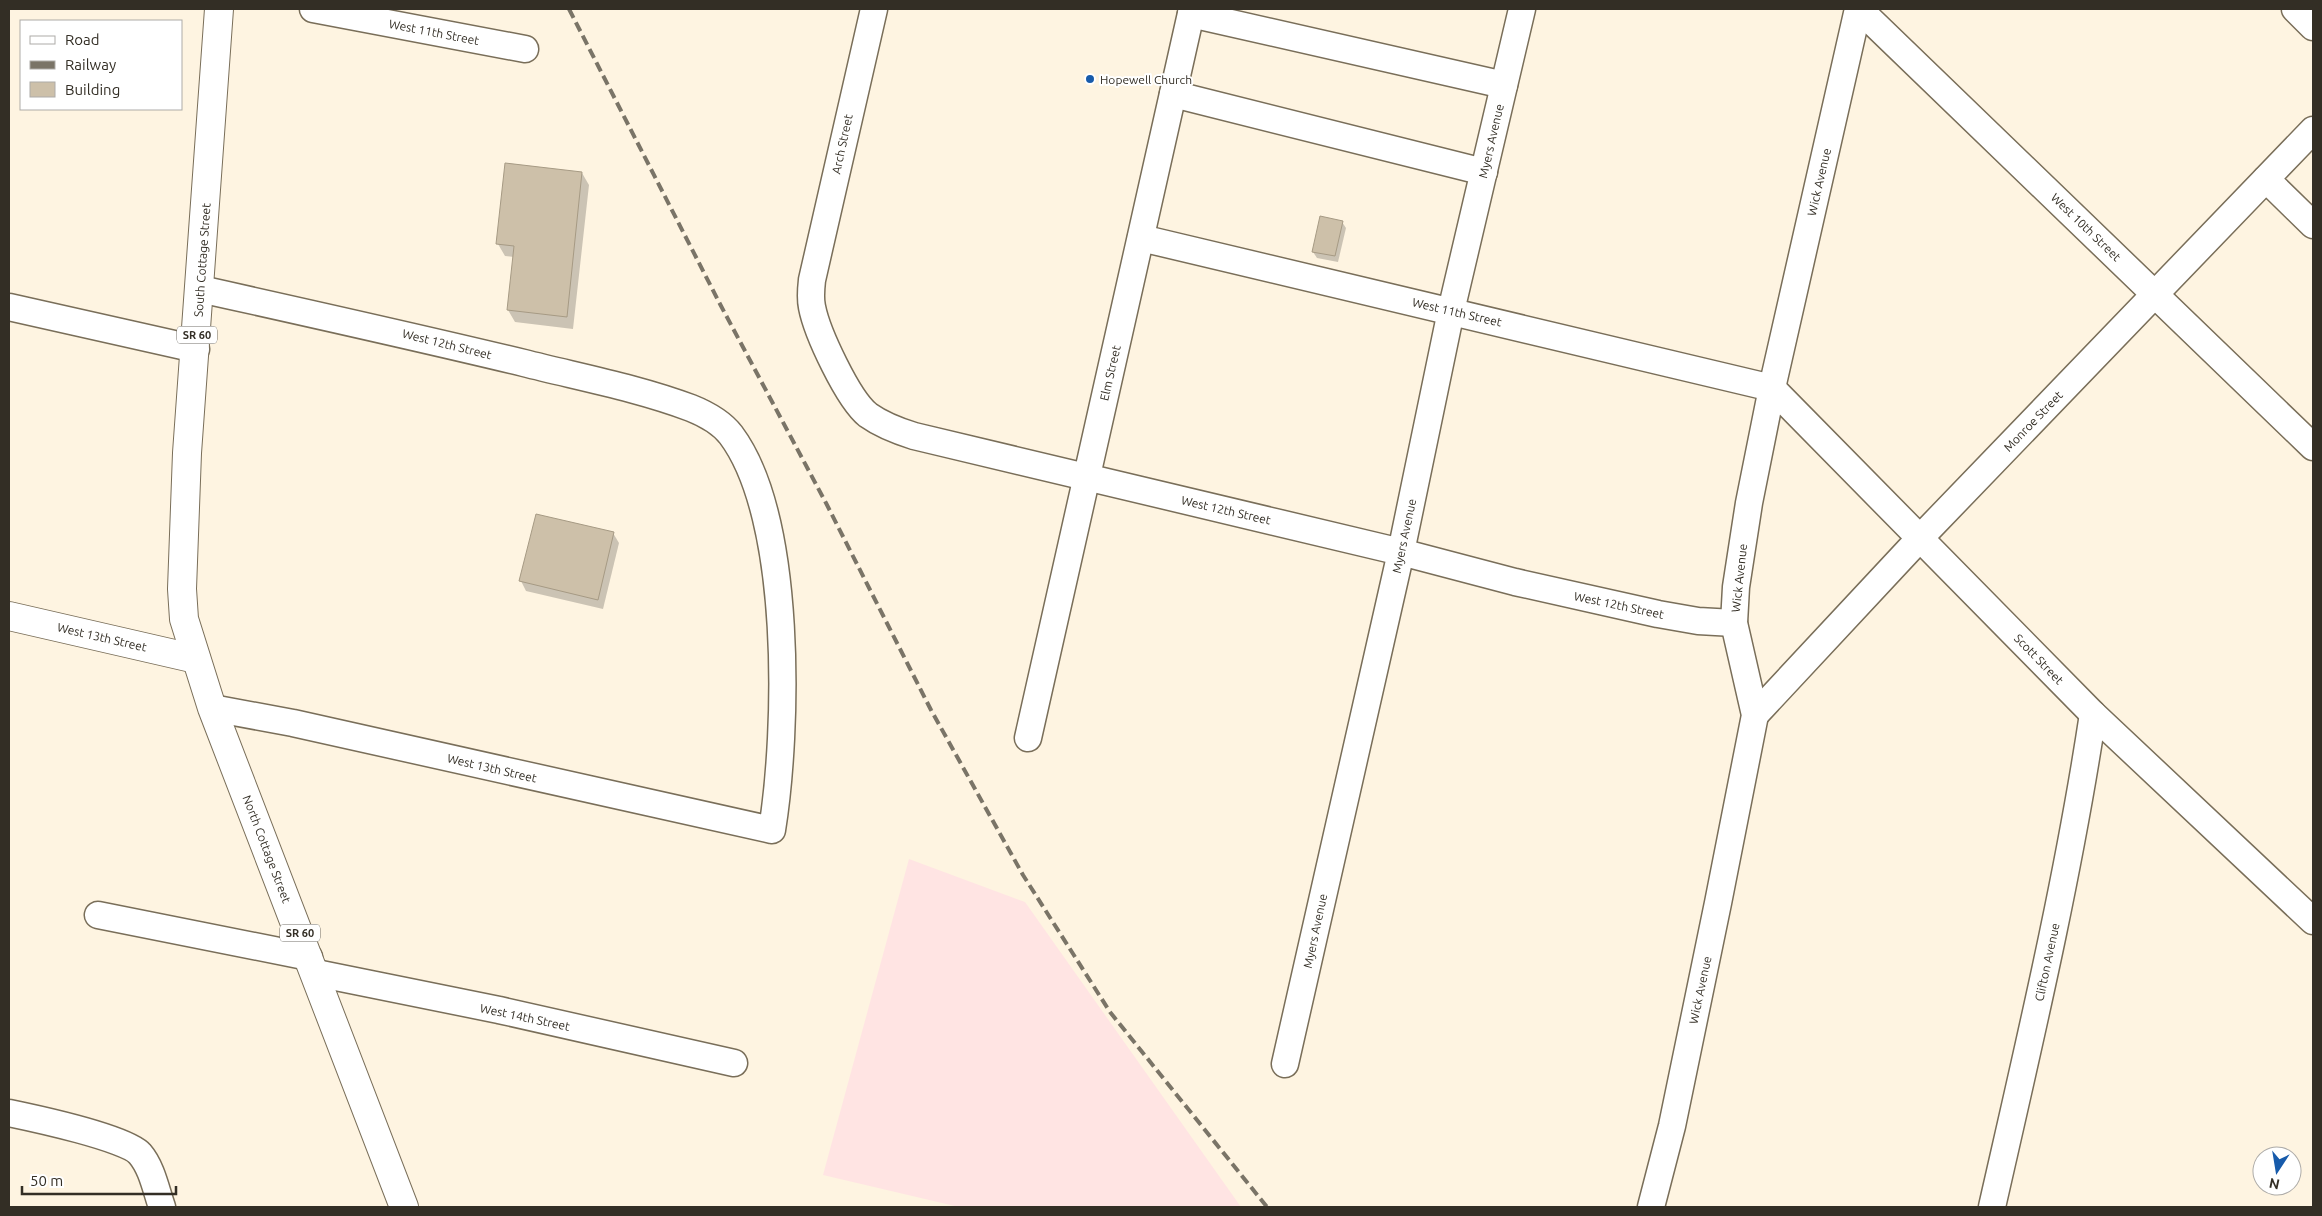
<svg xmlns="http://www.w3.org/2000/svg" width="2322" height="1216" font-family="Ubuntu,sans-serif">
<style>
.industrial{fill:#ffe4e3}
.shadow{fill:#0003}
.building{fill:#cdc0a9;stroke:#a69a84}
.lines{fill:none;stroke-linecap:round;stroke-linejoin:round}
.minor-casing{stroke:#796e59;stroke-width:29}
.major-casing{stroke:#796e59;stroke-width:30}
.minor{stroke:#fff;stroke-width:26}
.major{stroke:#fff;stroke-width:28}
.rail{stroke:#7a7467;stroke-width:4;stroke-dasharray:10 5;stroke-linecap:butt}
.poi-dot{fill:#175bab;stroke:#fff;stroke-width:2}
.labels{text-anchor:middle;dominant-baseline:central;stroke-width:4;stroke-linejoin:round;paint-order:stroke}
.shield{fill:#fff;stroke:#706d66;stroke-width:1}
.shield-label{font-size:11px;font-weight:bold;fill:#332e25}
.street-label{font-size:12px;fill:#332e25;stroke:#fff}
.poi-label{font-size:12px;fill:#332e25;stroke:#fff;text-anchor:start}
</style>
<rect width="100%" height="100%" fill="#fef4e1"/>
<path class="industrial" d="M909,859L1025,902L1241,1207H959L823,1175Z"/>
<g class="shadow">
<path d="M582,173L589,185L573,329L515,322L508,310L514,257L505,256L498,244Z"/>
<path d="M1342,222L1346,228L1338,262L1317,258L1313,252Z"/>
<path d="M613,533L619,543L603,609L526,591L521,581Z"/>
</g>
<g class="building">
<path d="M505,163L582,172L567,317L507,310L514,246L496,244Z"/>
<path d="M1320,216L1343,221L1335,256L1312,252Z"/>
<path d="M536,514L614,532L598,600L519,581Z"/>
</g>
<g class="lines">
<g class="minor-casing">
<g id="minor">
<path d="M313,9L525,49"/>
<path d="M874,9L812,280C811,289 810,298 812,307C817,333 848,399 868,415C882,425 898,431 914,436L1401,552L1515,582L1658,614L1698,621L1734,623"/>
<path d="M1859,9L2313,447"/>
<path d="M2295,9L2313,27"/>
<path d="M1191,14L1504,85"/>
<path d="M1173,94L1484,172"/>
<path d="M2266,179L2313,225"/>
<path d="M1141,238L1772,388L2093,714L2313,921"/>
<path d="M200,289C308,313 416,337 524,363C579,377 638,388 691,408C706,414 721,422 731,435C793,518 788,730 772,830L293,723L212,708"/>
<path d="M9,307L196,349"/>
<path d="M1755,715L1921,537L2313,130"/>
<path d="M1028,738L1192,9"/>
<path d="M98,915L309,957"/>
<path d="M316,973L499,1010L734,1063"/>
<path d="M1285,1064L1401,552L1451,311L1522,9"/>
<path d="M9,1113C33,1118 127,1138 140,1154C152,1168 156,1190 162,1207"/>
<path d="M1651,1207L1672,1126L1718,903L1755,715L1734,623L1736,587L1749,503L1772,388L1858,9"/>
<path d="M1992,1207C2029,1044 2068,880 2093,714"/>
</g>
</g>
<g class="major-casing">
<g id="major">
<path d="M219,9L187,453L182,589L184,619L212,708L404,1207"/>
<path d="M9,616L196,659"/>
</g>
</g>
<use href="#minor" class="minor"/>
<use href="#major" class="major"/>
<path class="rail" d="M569,9L720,304L826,503L931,710L1023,875L1110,1012L1267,1207"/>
</g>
<circle class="poi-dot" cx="1090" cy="79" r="5"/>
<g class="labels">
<g class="shield">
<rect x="177" y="326.5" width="40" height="17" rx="4"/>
<rect x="280" y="924.5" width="40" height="17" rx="4"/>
</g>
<g class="shield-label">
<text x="197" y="335">SR 60</text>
<text x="300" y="933">SR 60</text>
</g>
<g class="street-label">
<text transform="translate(434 32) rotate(11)">West 11th Street</text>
<text transform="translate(1491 141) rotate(-77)">Myers Avenue</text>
<text transform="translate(842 144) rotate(-78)">Arch Street</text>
<text transform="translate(1819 182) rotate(-77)">Wick Avenue</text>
<text transform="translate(2086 227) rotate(44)">West 10th Street</text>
<text transform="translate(202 260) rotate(-86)">South Cottage Street</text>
<text transform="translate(1457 312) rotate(13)">West 11th Street</text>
<text transform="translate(447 344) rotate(14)">West 12th Street</text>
<text transform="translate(1110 373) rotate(-77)">Elm Street</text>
<text transform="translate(2033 421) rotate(-46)">Monroe Street</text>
<text transform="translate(1226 510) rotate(13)">West 12th Street</text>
<text transform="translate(1404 536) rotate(-78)">Myers Avenue</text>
<text transform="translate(1739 578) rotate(-84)">Wick Avenue</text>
<text transform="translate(1619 605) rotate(12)">West 12th Street</text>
<text transform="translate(102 637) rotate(13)">West 13th Street</text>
<text transform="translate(2039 659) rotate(46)">Scott Street</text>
<text transform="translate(492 768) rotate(13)">West 13th Street</text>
<text transform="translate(267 849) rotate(69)">North Cottage Street</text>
<text transform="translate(1315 931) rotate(-78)">Myers Avenue</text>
<text transform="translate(2047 962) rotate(-78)">Clifton Avenue</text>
<text transform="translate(1700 990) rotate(-78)">Wick Avenue</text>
<text transform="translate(525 1017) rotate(12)">West 14th Street</text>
</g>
<g class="poi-label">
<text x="1100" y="79">Hopewell Church</text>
</g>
</g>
<rect width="2322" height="1216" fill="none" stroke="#332e25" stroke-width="20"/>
<rect x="20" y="20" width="162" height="90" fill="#ffffff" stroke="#adaba8"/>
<rect x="30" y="36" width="25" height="8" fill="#ffffff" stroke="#adaba8"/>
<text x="65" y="45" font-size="15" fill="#332e25">Road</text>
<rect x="30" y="61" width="25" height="8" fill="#7a7467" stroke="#adaba8"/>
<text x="65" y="70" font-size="15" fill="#332e25">Railway</text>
<rect x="30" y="82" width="25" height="15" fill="#cdc0a9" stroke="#adaba8"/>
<text x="65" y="95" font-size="15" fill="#332e25">Building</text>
<g transform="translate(2277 1171) rotate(192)"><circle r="24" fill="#ffffff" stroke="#adaba8"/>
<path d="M0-4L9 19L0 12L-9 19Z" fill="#175bab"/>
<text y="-8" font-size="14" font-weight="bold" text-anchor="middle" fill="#332e25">N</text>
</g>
<path d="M22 1186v8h154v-8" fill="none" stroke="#332e25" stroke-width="2.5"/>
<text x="30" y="1186" font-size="15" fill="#332e25" stroke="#ffffff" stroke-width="4" paint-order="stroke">50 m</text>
</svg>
